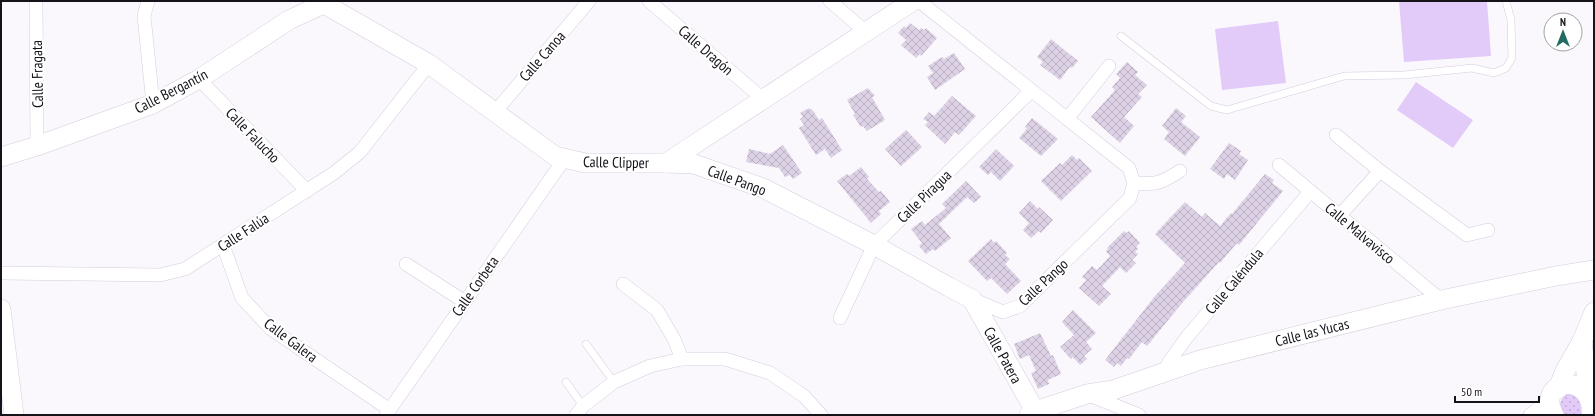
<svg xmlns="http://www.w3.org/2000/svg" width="1595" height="416" font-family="'PT Sans Narrow',sans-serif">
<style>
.green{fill:url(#green-dots)}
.pitch{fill:#e2caf9}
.building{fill:url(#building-cross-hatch)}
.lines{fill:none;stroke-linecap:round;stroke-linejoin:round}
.lane-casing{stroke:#d5cbde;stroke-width:8}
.street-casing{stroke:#d5cbde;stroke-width:14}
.secondary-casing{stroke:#d5cbde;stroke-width:20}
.lane{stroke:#fff;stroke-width:7}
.street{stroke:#fff;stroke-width:13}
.secondary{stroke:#fff;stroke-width:19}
.labels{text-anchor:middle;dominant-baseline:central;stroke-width:4;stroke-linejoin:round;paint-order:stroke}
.street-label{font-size:15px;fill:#151219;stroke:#fff}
</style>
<defs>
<pattern id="green-dots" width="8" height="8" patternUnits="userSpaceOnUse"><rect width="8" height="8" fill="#e2caf9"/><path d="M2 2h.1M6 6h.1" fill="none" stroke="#c1acd5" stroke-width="1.8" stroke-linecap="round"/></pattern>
<pattern id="building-cross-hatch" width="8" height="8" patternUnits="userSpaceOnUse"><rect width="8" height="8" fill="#dcd1e5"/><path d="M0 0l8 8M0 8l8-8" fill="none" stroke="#bcb2c4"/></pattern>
</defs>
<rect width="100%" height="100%" fill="#fbf8fd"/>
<path class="green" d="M1568,393L1580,395L1582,415H1563C1557,407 1560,398 1568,393Z"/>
<g class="pitch">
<path d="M1399,1H1487L1491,56L1404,62Z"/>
<path d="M1278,21L1286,83L1222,90L1215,29Z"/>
<path d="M1416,82L1473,120L1453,148L1397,110Z"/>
</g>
<g class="building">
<path d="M910,23L919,30L921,28L924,30L926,28L937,38L921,56L920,54L916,58L901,45L906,40L898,33L904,26L906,28Z"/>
<path d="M1051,39L1078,61L1072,68L1070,67L1060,80L1040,65L1043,62L1037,57Z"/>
<path d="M954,53L965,69L935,90L927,77L933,73L928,66L942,57L944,59Z"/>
<path d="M1127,62L1138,72L1135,75L1147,85L1138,94L1142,97L1124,117L1134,126L1120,143L1091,117L1115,90L1112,87L1120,78L1116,74Z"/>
<path d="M868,88L875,96L872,97L885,120L867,131L863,126L861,127L853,115L855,114L847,100Z"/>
<path d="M952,96L976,116L959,135L955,132L945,144L925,125L928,122L923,119L929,112L934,116Z"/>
<path d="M809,108L811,110L812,109L819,120L822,118L842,150L831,158L825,149L816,155L799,128L804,125L800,119L803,117L800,113Z"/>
<path d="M1176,108L1186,116L1181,122L1200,137L1185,156L1164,139L1169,132L1162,126Z"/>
<path d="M1032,118L1058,139L1041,156L1019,138L1027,129L1025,127Z"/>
<path d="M906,130L922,147L901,166L885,149Z"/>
<path d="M1229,143L1241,151L1239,154L1248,160L1235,180L1227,174L1224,179L1210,169Z"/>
<path d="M783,145L802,173L793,179L790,175L785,177L779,168L746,162L749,149L770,154Z"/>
<path d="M996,149L1014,166L1000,181L991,172L988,175L979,167Z"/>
<path d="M1072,155L1077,160L1079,158L1092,171L1061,201L1041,181L1060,163L1062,165Z"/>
<path d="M861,167L869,177L867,179L879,192L881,191L890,202L879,211L881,214L871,223L837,181L847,174L849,176Z"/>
<path d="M1265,174L1274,180L1272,183L1283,191L1239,245L1237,243L1220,263L1219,262L1183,302L1147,346L1142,342L1129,359L1127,358L1121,366L1117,363L1114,367L1105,360L1155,296L1185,263L1155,234L1185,202L1202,217L1205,213L1220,226L1231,213L1232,214Z"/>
<path d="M966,181L981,197L974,203L967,197L939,224L951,238L935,251L933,249L926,254L919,246L922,243L911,229L922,221L925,225L946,208L942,204Z"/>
<path d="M1030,201L1038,209L1039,207L1053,220L1041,233L1039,231L1031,238L1023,230L1029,223L1019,213Z"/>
<path d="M1124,231L1127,233L1129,231L1140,243L1136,247L1138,249L1135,252L1138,254L1132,260L1136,263L1126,273L1120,267L1102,286L1111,294L1099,306L1079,288L1086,280L1082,277L1092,266L1097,270L1110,256L1106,251L1108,249L1107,248Z"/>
<path d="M991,239L994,243L996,241L1007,253L1005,255L1010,259L1005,264L1021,281L1007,294L991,278L987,281L968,261Z"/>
<path d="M1073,310L1096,333L1086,342L1092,349L1084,356L1087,359L1080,365L1073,357L1071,359L1060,347L1074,335L1062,322Z"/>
<path d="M1040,333L1051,356L1053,355L1061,374L1048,380L1049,384L1038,389L1031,373L1036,371L1029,355L1020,359L1014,344Z"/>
</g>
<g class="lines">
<g class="lane-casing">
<g id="lane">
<path d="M1121,36L1211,106L1227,110L1344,76L1404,75L1472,68L1494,73L1506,68L1512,58L1511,20L1506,1"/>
<path d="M586,344L614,382"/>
<path d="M566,382L583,406"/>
</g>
</g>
<g class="street-casing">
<g id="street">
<path d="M36,1L37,146"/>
<path d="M148,1L144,16L153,104"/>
<path d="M649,1L763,99"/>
<path d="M830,1L866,32"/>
<path d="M919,1L1129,168L1134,183L1130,198L1020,306L1003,312L972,299"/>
<path d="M199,79L307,191"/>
<path d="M495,112L589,1"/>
<path d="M1067,119L1109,66"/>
<path d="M1336,135L1380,171L1467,235L1488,230"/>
<path d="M1279,165L1441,300"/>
<path d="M1134,183C1157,185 1161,183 1180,171"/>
<path d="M1340,215L1380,171"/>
<path d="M223,245L242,298L271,329L390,410"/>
<path d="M406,264L465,302"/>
<path d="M1,273L160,275L185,269L334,173L360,152L429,64"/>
<path d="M623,284L657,310L674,339L682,359"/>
<path d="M840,318L874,245L1031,91"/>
<path d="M1163,373L1169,362L1187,337L1310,192"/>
<path d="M1089,395L1139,415"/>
<path d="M386,415L565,158"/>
<path d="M576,415L583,406L614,382L650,366L682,359H725L770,373L804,396L821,415"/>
<path d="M1530,415L1552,398"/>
</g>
</g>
<g class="secondary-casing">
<g id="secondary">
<path d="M319,1L429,64L555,156L585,163H666L694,164L763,188L874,245L949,287L972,299L1035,411"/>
<path d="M1,157L37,146L153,104L199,79L289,20L330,1"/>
<path d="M666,163L913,1"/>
<path d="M1,309L14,415"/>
<path d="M1582,341L1588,390"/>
<path d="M1558,389L1564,373L1582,341L1594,312"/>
<path d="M1029,415L1035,411L1087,394L1113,390L1200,360L1441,300L1556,276L1594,270"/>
<path d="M1554,415C1534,377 1595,372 1591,415"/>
</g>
</g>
<use href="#lane" class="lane"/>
<use href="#street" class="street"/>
<use href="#secondary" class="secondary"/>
</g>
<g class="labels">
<g class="street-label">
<text transform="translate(706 50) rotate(41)">Calle Dragón</text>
<text transform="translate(542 56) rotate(-49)">Calle Canoa</text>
<text transform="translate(37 74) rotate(-91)">Calle Fragata</text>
<text transform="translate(171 91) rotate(-27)">Calle Bergantín</text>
<text transform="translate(253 135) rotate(46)">Calle Falucho</text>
<text transform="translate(616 162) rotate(1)">Calle Clipper</text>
<text transform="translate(737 180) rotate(20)">Calle Pango</text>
<text transform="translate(924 196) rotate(-44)">Calle Piragua</text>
<text transform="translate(243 232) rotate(-33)">Calle Falúa</text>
<text transform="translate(1360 233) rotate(40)">Calle Malvavisco</text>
<text transform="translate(1234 281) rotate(-50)">Calle Caléndula</text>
<text transform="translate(1043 282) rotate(-43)">Calle Pango</text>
<text transform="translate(475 286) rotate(-55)">Calle Corbeta</text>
<text transform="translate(1312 332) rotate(-14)">Calle las Yucas</text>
<text transform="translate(291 340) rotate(37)">Calle Galera</text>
<text transform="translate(1003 355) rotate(61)">Calle Patera</text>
</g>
</g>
<rect width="1595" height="416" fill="none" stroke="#151219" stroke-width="4"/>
<g transform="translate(1563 32)"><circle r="19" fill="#ffffff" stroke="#a1a0a3"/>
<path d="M0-3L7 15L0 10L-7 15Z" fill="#226b63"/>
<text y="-6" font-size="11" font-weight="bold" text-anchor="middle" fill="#151219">N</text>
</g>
<path d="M1455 396v6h84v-6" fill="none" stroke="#151219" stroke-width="2"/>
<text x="1461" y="396" font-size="12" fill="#151219" stroke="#ffffff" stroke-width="3" paint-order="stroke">50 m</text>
</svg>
